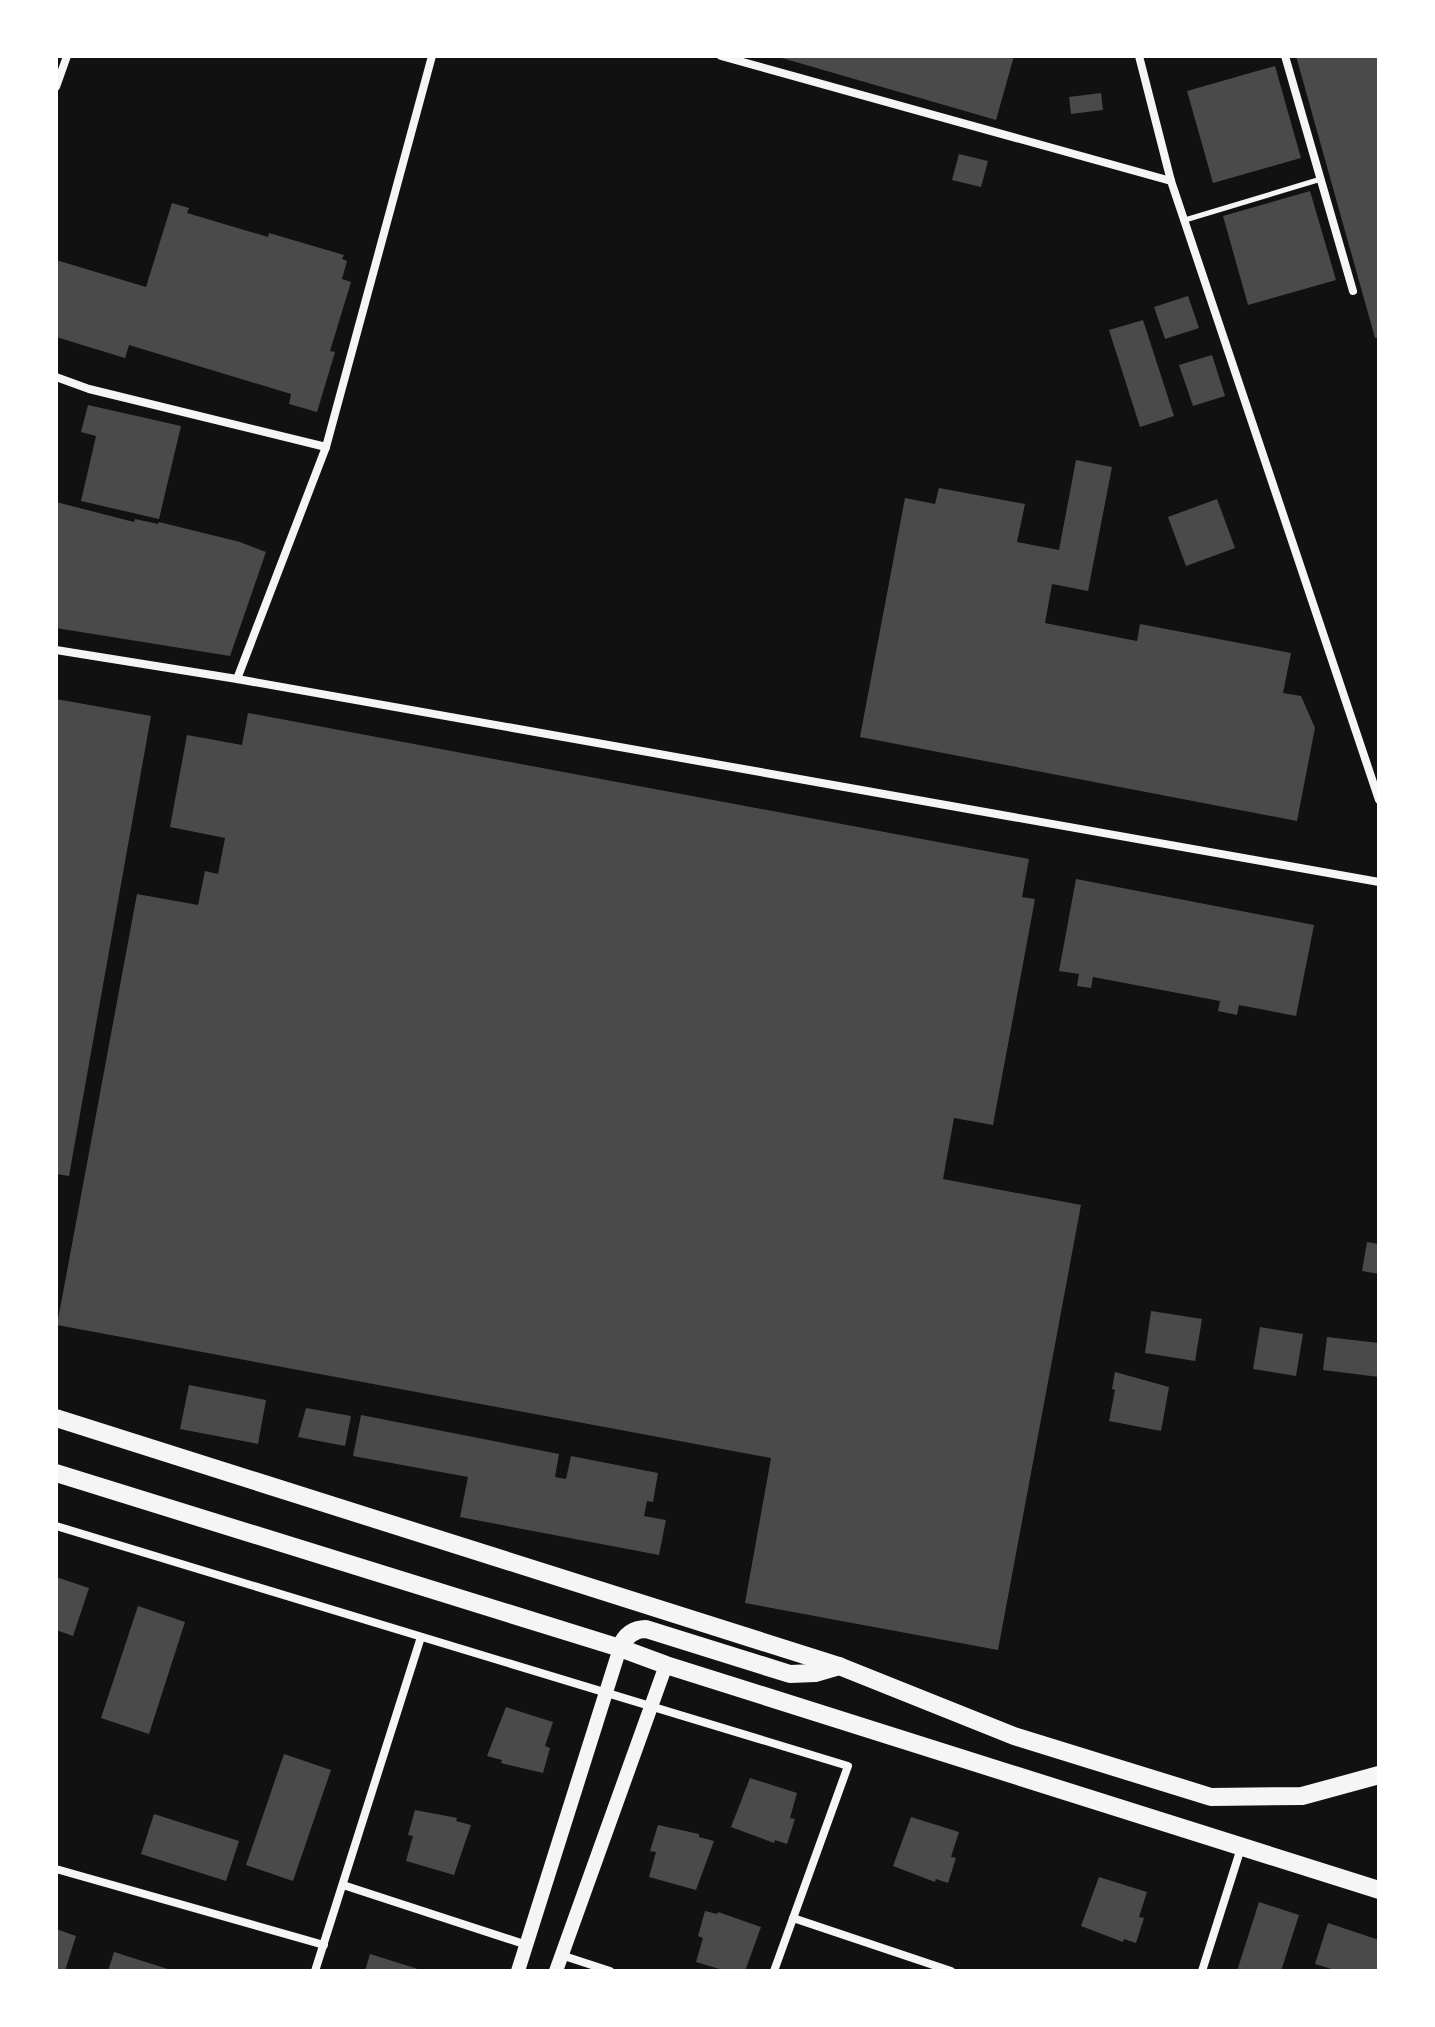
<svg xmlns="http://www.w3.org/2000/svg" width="1435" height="2027" font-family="Signika,sans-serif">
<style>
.building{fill:#4a4a4a}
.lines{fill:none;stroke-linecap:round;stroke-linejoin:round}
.service{stroke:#f5f5f5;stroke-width:5}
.minor{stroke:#f5f5f5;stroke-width:8}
.tertiary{stroke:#f5f5f5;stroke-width:14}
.primary{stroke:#f5f5f5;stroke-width:18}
</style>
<rect width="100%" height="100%" fill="#111"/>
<g class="building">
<path d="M775,56H1014L996,120Z"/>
<path d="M1296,56H1379V338H1375Z"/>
<path d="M1275,66L1301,158L1213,183L1187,91Z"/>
<path d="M1101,93L1103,110L1071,114L1069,97Z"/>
<path d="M959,154L988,161L981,187L952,180Z"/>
<path d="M1310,191L1336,280L1248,305L1223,216Z"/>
<path d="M172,203L189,208L187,213L268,237L269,233L344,255L342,259L347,261L342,279L351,282L330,351L335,352L317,412L289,404L291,394L129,345L125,358L56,337V260L146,287Z"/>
<path d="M1188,296L1199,328L1165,339L1154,307Z"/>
<path d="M1143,320L1174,416L1140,427L1109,330Z"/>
<path d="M1212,355L1225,396L1193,406L1179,365Z"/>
<path d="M88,405L181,426L159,519L81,501L96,436L81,432Z"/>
<path d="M1076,460L1112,467L1088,591L1052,584L1045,623L1137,641L1140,624L1291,653L1283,693L1301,696L1315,728L1297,821L860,737L905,498L935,504L939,488L1025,504L1017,542L1059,550Z"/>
<path d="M1217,499L1235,548L1186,566L1168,517Z"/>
<path d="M56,502L134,522L135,519L158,524L159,522L240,542L266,552L230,656L56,628Z"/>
<path d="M56,699L151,716L69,1176L56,1174Z"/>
<path d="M248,713L1029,859L1022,897L1035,899L993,1125L954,1118L943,1179L1081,1205L998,1650L745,1603L771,1458L57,1325L137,894L198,905L205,871L218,874L225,838L170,827L187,735L242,745Z"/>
<path d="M1076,879L1314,925L1296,1016L1239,1005L1237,1015L1218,1011L1220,1001L1093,977L1091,988L1077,986L1079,974L1059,971Z"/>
<path d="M1367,1242L1379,1244V1274L1362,1271Z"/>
<path d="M1151,1311L1202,1319L1195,1361L1145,1353Z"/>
<path d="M1260,1327L1303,1334L1296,1376L1253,1369Z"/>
<path d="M1327,1337L1379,1343V1377L1323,1370Z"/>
<path d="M1115,1372L1169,1387L1161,1431L1109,1421L1115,1390L1112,1389Z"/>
<path d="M189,1385L266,1400L258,1444L180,1429Z"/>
<path d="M306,1408L351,1416L345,1446L298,1437Z"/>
<path d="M361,1415L559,1454L555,1477L566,1479L571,1456L658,1473L653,1502L647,1501L644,1516L666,1520L659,1555L460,1517L468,1477L353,1456Z"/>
<path d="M56,1577L89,1588L73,1636L56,1630Z"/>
<path d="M138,1606L185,1622L149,1734L101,1718Z"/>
<path d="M506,1707L553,1722L545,1746L550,1748L543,1773L501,1763L502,1760L487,1756Z"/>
<path d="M284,1754L331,1770L293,1881L246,1865Z"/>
<path d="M750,1778L797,1793L790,1818L795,1819L787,1844L775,1840L774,1843L731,1827Z"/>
<path d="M415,1810L457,1818L456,1821L471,1825L454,1875L406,1861L413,1836L408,1835Z"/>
<path d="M154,1814L239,1841L226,1881L141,1854Z"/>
<path d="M911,1817L959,1832L951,1857L956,1858L948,1883L936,1879L935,1882L893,1866Z"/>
<path d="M658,1825L699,1834V1837L714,1841L696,1890L649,1877L656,1852L650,1851Z"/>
<path d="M1099,1877L1147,1892L1139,1917L1144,1918L1136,1943L1124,1939L1123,1942L1081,1926Z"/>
<path d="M1259,1902L1299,1915L1281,1971H1237Z"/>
<path d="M705,1911L717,1914L718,1912L761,1927L745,1971H726L696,1962L703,1938L698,1936Z"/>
<path d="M1328,1923L1379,1940V1971H1338L1315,1964Z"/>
<path d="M56,1929L76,1936L65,1971H56Z"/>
<path d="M114,1952L171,1970V1971H108Z"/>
<path d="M370,1954L421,1970V1971H365Z"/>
</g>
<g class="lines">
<path class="service" d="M1185,220L1321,179"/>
<g class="minor">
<path d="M721,56L1171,181"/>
<path d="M1139,56L1171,181L1379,800"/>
<path d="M1285,56L1353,291"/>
<path d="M56,87L67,56"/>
<path d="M56,377L89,389L326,447"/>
<path d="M56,650L237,679L1379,882"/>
<path d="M237,679L326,447L432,56"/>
<path d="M56,1526L848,1766L774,1971"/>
<path d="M56,1869L324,1945"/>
<path d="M343,1885L527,1945"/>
<path d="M793,1918L951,1971"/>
<path d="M561,1955L610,1971"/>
<path d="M315,1971L421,1637"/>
<path d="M1202,1971L1241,1848"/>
</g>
<g class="tertiary">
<path d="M518,1971L620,1648"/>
<path d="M556,1971L666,1665"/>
</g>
<g class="primary">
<path d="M56,1418L839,1666L1014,1736L1211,1797L1302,1796L1379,1775"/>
<path d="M56,1473L620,1648L666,1665L1379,1890"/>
<path d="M620,1648C625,1636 633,1629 646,1629L790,1674L815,1673L839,1666"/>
</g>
</g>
<rect width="1435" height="2027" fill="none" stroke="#ffffff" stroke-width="116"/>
</svg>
